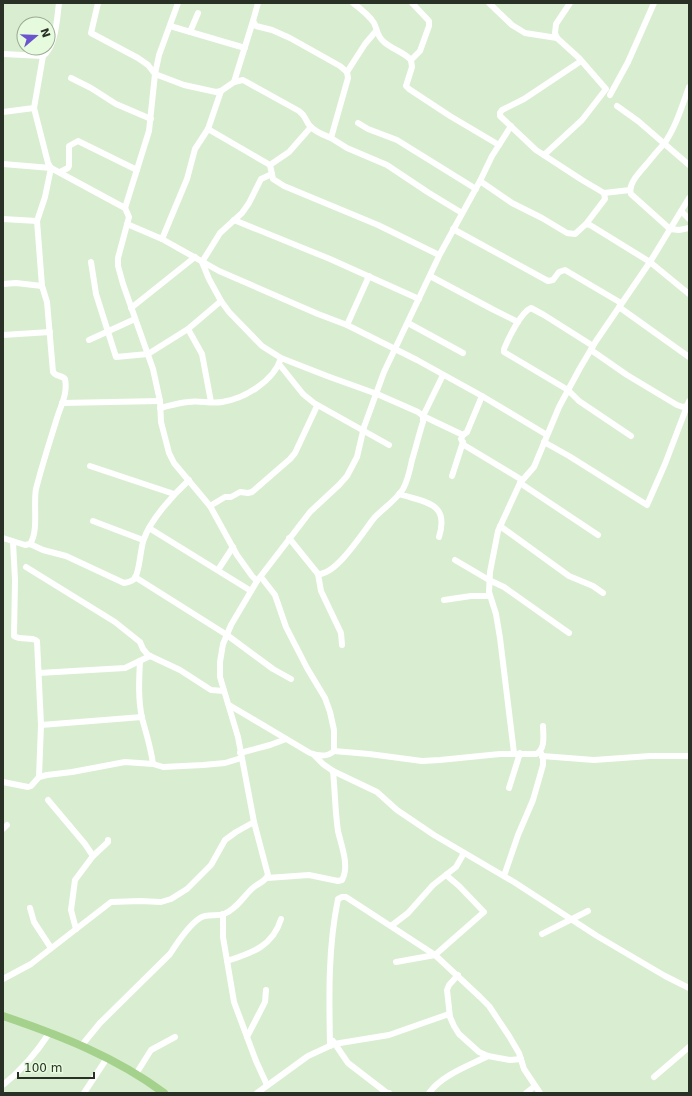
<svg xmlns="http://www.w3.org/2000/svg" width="692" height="1096" font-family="'DejaVu Sans',sans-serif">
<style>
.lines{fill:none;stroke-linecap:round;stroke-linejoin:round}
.minor{stroke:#fff;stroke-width:6}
.major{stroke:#a4d18c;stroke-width:8}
</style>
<rect width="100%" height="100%" fill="#d9edd0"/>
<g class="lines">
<g class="minor">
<path d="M98,3L91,33L138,58L148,65L155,74L184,85L216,92L221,91L234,82L243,80L299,111C306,116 305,120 310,126C315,132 324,135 331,138"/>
<path d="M258,3L253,21L256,26L272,30L290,38L340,66L347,72L348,78L331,138L347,148L387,165L429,193L462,213"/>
<path d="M353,3C361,9 369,15 374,23C377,29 377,35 382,40C390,49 403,51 411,60L412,67L406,86L409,89L450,116L499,145"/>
<path d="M489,3L512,25L525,33L557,38"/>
<path d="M170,26L245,48"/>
<path d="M190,32L198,13"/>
<path d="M3,54L43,56C56,47 57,18 59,3"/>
<path d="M43,56L34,108L48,163L51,168L125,208L129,217L118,258V266L123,284L153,369L160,401L161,422L169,453L174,463L210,506L237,555L252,576L257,581"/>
<path d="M411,60L420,51L429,26V21L412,3"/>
<path d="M581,61L524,99L502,110L500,113V116L536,150L582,180L604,193L630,190"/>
<path d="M347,72L365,44L376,31"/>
<path d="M71,78L91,88L116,104L151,119"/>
<path d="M234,82L253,21"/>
<path d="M689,87C682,106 676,127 664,144C659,149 654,155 650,160C643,169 627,183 631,194L670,229L679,230L689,228"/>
<path d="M610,95L628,62L654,3"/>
<path d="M617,106L638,121L689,165"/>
<path d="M3,112L34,108"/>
<path d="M358,123L368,129L397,140L476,189"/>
<path d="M208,129L270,165L273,179L284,186L378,225L439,255"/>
<path d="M544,155L582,120L606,89L579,58L557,38L555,33L556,24L570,3"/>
<path d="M3,164L51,168L45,197L37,221L42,286L47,302L53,372C56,377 62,375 65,379C68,393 61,405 57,418C50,441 42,465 36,489C33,504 39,531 30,544"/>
<path d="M270,165L289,152L311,127"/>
<path d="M60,172L68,168L69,166V146L78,141L137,170"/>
<path d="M272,174L261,179L249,203L242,213L220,233L202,262L209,279L221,301L229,312L262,346L281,358L327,376L377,394L418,412L423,416L463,435L467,432L482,396"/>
<path d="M480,181L512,203L542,218L567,233L575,234L586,224L590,225L650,262L689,294"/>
<path d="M125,208L149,131L155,74L159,55L178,3"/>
<path d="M681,211L689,219"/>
<path d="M3,219L37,221"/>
<path d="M234,220L330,259L419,299"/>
<path d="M127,224L162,239L219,271L318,314L347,325L417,360L482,396L547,435"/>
<path d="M586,224L605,199L604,193"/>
<path d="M453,229L548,281L553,280L559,272L565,270L621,303"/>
<path d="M162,239L187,179L195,149L208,129L221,91"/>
<path d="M91,262L96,294L116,357L148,354L188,329L221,301"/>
<path d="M430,276L492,309L518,322"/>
<path d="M3,284L16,283L42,286"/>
<path d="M619,307L689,357"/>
<path d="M131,308L195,257"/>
<path d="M408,323L463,353"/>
<path d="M347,325L369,276"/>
<path d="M188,329L202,354L211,402"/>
<path d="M3,335L50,332"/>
<path d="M89,340L135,319"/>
<path d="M593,346L544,315L531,308C521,312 508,339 504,349V352L568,390L579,401L631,436"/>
<path d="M591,350L627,375L677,405L683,407L689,405"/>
<path d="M279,364L303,394L314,403L389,445"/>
<path d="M62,403L160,401"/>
<path d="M160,408C169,406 178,403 188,402C199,400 210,404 222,402C244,399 274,381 281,358"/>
<path d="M463,435L461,439L464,445L522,480"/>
<path d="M544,442L569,456L647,505L665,464L689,401"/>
<path d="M90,466L174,494"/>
<path d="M452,476L463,442"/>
<path d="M520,483L598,535"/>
<path d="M399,494C424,502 450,502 439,537"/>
<path d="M210,506L225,497H231L240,492L248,493L252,492L290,459L295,453L317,406"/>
<path d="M93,521L143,540"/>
<path d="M500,526L569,576L593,586L603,593"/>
<path d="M149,528L251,591"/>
<path d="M3,538L25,545L30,544L43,550L66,556L124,583C128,582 132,582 135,578C140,570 140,549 144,539C150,520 174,494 189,480"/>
<path d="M289,538L318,574C337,575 364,530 375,517C384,508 396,500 403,489C408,480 410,470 412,460C416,447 419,434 423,422V416L443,375"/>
<path d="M13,542L15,580L14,636C21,641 31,636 37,641L41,725L39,777"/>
<path d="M455,560L489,580L504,587L569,633"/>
<path d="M26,567L115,622L140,642L143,649L148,655L180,670L211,690L224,691"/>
<path d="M218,570L233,547"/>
<path d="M318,574L321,591L341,633L342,645"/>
<path d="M135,577L227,635L273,669L291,679"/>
<path d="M444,600L471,596H490"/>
<path d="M140,661C139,680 138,699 142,718C146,733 151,748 153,764"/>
<path d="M39,673L125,668L150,656"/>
<path d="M229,705L310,753C318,756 328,757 334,751V730L330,712L325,698L307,668L286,627L275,595L261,577"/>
<path d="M41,725L142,717"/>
<path d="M334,751L369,754L422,761L440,760L500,754H536C546,749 543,735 543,726"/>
<path d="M240,753L270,745L286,739"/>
<path d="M514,753L500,638L496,614L489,592L490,572L498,531L520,483L534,467L559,407L580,368L596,341L650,262L689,198"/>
<path d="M314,755L323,764L333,771L377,792L397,810L434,835L514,882L597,936L665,976L689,988"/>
<path d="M542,756L594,760L650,756H689"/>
<path d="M3,782L28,787L31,786L39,777L47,775L72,772L125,762L153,764L163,767L203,765L225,763L241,758"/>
<path d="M509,788L520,753"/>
<path d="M48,800L85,844L93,856"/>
<path d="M3,829L7,825"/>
<path d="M504,876L518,835L533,800L543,765V759L541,753"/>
<path d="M267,878L309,875L338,881L342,880C350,866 341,845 338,831C335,811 335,791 333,771"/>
<path d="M30,908L34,922L51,948"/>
<path d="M223,914V937L234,1002L256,1061L267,1085"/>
<path d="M391,926L408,913L433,885L456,867L464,853"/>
<path d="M76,929L71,910L75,880L93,856L108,842V840"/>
<path d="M542,934L588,911"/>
<path d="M227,961C252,953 273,946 281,919"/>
<path d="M396,962L435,955L484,912L459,886L446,875"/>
<path d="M458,975L449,985L447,990L450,1017L454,1026L459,1034L479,1052L488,1056L510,1060L521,1059"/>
<path d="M3,979L31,964L111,902L140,901L161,902L171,899L187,889L211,865L225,840L236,832L254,822"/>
<path d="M247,1037L265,1002L266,990"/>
<path d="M333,1041L348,1063L387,1093H389"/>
<path d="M82,1045L100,1023L170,954C177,943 189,925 200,918C208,913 216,917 224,914C237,909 244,895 254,887C259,883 266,881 268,875L254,822L238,737L220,677V662L223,644L231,625L257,581L310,512L339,485L347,476L357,457L364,427L384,372L440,254L480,181L492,156L511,126"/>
<path d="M330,1046C329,996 328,947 338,899L342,897H346L435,955L480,997L489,1006L509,1036L519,1053L524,1069L540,1093"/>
<path d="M136,1074L151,1050L175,1037"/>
<path d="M654,1077L689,1047"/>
<path d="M3,1085C22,1070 37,1052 50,1032"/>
<path d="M84,1093L107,1058"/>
<path d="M257,1093L308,1056L334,1044L389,1035L449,1014"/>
<path d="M429,1093C442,1075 468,1066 488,1056"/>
<path d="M526,1093L535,1086"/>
</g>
<path class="major" d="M3,1016C59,1035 116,1057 164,1093"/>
</g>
<rect width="692" height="1096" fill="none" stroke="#293126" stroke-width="8"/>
<g transform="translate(36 36) rotate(71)"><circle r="19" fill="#e6fbdd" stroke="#9aaa94"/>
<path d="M0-3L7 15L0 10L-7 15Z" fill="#6a55cf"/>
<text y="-6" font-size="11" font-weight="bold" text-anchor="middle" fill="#293126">N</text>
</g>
<path d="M18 1072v6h76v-6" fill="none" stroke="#293126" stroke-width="2"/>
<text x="24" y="1072" font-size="12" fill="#293126" stroke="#e6fbdd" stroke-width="3" paint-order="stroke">100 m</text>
</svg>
